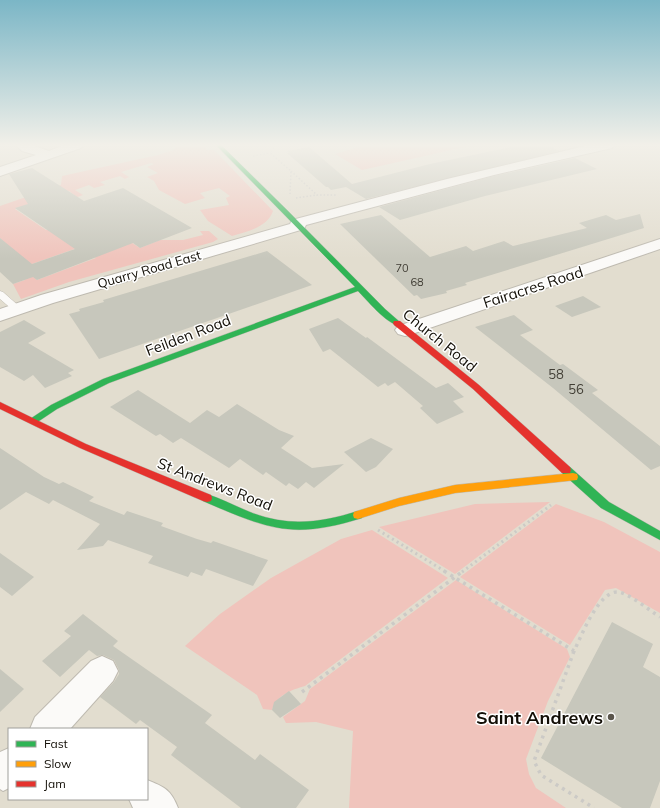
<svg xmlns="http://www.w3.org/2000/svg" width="660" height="808" font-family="Mulish,sans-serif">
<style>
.green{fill:#f0c4bc}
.building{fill:#c7c7bc}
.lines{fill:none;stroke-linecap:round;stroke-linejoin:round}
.lane-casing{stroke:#bebab0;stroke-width:1}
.street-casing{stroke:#bebab0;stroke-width:2}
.fast-casing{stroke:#bebab0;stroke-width:1}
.slow-casing{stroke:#bebab0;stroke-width:1}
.jam-casing{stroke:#bebab0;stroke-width:1}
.path-far2{stroke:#cccac6;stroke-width:1.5;stroke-dasharray:1.5 2;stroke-linecap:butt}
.path-far1{stroke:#cccac6;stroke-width:3;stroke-dasharray:2 3.5;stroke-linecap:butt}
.path{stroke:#cccac6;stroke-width:3.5;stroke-dasharray:3 4.5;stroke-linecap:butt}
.lane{fill:#fbfaf8;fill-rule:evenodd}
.street{fill:#fbfaf8;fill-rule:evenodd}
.fast{fill:#30b455;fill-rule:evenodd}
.slow{fill:#ff9f0a;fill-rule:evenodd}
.jam{fill:#e5322d;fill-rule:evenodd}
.poi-dot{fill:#5b564c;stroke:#fff;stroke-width:1.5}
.labels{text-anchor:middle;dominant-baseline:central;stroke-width:3;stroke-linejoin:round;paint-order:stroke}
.far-number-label{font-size:11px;fill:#403d34}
.far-street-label{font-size:13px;fill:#120e06;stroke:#fff}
.number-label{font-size:13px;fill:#403d34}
.street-label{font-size:15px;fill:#120e06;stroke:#fff}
.near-poi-label{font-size:18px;font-weight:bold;fill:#120e06;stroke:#fff;text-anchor:end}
</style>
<rect width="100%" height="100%" fill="#e2ddcf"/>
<g class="green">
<path d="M178,145H205L207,150H214L273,211C267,228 247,231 232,236L208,221L200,210L229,205L226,198L230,196L219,188L200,193L205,198L185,204L159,190L154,181L147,177L158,173L147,167L154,164L151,163L121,172L129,177L125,179L120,176L100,182L105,185L94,188L89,185L75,190L83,195L58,204L74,195L69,191L15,209L46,230L60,226L101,223L140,248L160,240H183L203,235L200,231H209L218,239L213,242L69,282L21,299L13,284L25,280L27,272L37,280L96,258L80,247L29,265L0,238V206L61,185L62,176L158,155L173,150Z"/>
<path d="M364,145H474L362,170L335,154Z"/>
<path d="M550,502L455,574L379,527L475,504Z"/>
<path d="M556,504L604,522L660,552V613L616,588L605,590L570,645L460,577Z"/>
<path d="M372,530L448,578L305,686C291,690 277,695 272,710L263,709L257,695L185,646L220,614L271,578L341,539Z"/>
<path d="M456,580L567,649L570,657L548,701L526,759L529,774L536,788L566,808H349L353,731L316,722L286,723L283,717L305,701L310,689Z"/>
</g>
<g class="building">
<path d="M521,145H549L559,151L366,199L346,187L331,190L328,187H326L287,153H289L287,151L309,147L352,184L430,164Z"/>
<path d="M575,158L597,169L485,196L400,220L379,207L494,176Z"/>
<path d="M32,168L84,201L123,188L192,228L140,248L133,243L37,280L33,277L13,284L0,272V238L32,264L75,249L15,208L28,204L9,174Z"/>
<path d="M640,214L644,228L465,283L467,285L446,291L447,293L421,299L417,295L414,296L340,224L381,215L430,257L466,246L473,251L504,241L513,246L587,228L579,223L606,215L616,220Z"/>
<path d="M267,251L312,285L99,359L69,314L80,311L79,309L104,302L103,300Z"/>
<path d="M583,296L601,307L572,317L555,306Z"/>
<path d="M514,315L533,330L520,335L560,365L563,364L598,390L592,393L660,446V466L651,470L553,388L475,327Z"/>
<path d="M338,318L366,338L367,337L436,388L448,383L464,397L453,401L464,412L437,424L420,408L423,406L395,382L388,386L385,383L378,387L330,349L323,352L309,329Z"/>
<path d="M24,320L46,333L28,343L74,370L68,373L72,376L45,388L33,375L24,381L0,367V332Z"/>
<path d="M138,390L190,423L207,410L219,417L237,404L279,430L294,436L281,448L312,468L344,464L314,488L306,482L298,489L289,483L286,486L266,472L263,475L240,459L229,468L181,438L173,443L160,434L156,436L110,407Z"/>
<path d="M371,438L393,449L376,467L366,472L344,452Z"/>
<path d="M0,448L44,477L59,484L63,482L94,497L89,501L124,515L127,511L163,523L161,526L197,539L211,543L213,541L268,560L253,586L206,569L202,576L191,572L188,577L148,563L153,556L108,540L103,546L77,550L100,524L53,500L49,504L26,492L0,510Z"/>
<path d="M0,553L34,577L12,596L0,587Z"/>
<path d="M83,614L118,641L113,646L212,715L205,723L255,760L260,754L309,790L296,808H241L171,755L177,747L140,720L136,724L100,697L114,682L119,674V670L114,660L103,655L97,656L89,650L60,677L42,661L71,636L64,631Z"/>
<path d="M612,622L653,644L643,667L660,677V781L650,808H622L541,758Z"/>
<path d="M0,669L24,689L0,712Z"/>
<path d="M289,691L301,704L280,718L272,710L274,702Z"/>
</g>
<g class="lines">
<g class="lane-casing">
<path id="lane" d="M0,291L3,292L20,307L22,309L20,311H14L0,299Z"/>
</g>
<g class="street-casing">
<g id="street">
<path d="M16,145H31L49,151L64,145H83L81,148L0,176V167L36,155L22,151Z"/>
<path d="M589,145H614L612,148L494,175L306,225L304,229L53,303L0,321V309L41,295L290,224L292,220L447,179Z"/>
<path d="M660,239V249L412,334L405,336L398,334L395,330L398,326Z"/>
<path d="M102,656L113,661L118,671L113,681L70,729H30L35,717L91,661Z"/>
<path d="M9,748V788L3,791L0,789V752Z"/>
<path d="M147,780C165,787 171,790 178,808H133L129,799H147Z"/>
</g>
</g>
<g class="fast-casing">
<g id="fast">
<path d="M216,145H221L287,210L385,309L401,323L400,325C389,327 366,299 358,291L109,383L57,409L36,423H30L28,421L30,419L51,405L103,379L355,287Z"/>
<path d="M566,466L570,467L609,502L660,531V540L601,508L562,473L561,470L562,467Z"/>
<path d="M207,494C222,499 235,506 250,512C288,527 320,523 358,511L362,512L363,515L362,518C292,540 268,529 203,501L202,498L203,495Z"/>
</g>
</g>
<g class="slow-casing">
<path id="slow" d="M573,473L577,474L578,477L577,480L455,493L399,506L358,519L354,518L353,515L354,512L399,498L455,485Z"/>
</g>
<g class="jam-casing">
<g id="jam">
<path d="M394,321H400L479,385L570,467L571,470L570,473H562L473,389L394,325L393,323Z"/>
<path d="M0,402L86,444L211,495L212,498L211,501L207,502L203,501L80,448L0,409Z"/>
</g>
</g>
<g class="path-far2">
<path d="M276,145L270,153L291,171L290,194"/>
<path d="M623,147L632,145"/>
<path d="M253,156L270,153"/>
<path d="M291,171L317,195H337"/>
<path d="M296,198L317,195"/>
</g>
<g class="path-far1">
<path d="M378,530L446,572"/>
<path d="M462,572L551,505"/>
</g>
<g class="path">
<path d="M444,571L574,651C581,637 598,592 617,592C628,592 650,611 660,617"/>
<path d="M574,651L534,761L541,775L594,808"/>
<path d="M302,692L463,571"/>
</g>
<use href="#lane" class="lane"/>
<use href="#street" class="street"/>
<use href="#fast" class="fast"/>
<use href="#slow" class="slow"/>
<use href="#jam" class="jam"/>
</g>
<linearGradient id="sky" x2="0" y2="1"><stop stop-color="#7bb6c6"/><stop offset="0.56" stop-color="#f2f0e9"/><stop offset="1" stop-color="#f2f0e9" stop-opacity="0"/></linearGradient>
<rect width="660" height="259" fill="url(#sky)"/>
<circle class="poi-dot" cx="611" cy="717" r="4"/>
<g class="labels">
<g class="far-number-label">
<text x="402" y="268">70</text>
<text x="417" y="282">68</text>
</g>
<g class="far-street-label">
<text transform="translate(149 269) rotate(-16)">Quarry Road East</text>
</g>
<g class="number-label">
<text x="556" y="374">58</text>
<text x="576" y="389">56</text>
</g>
<g class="street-label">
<text transform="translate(533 287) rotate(-18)">Fairacres Road</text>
<text transform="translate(188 335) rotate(-21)">Feilden Road</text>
<text transform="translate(440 340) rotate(39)">Church Road</text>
<text transform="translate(215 484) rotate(21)">St Andrews Road</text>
</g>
<g class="near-poi-label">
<text x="603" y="717">Saint Andrews</text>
</g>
</g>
<rect x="8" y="728" width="140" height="72" fill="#ffffff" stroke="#a09f9b"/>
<rect x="16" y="741" width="20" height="6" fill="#30b455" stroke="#a09f9b"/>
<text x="44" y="748" font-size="12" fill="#120e06">Fast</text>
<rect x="16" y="761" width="20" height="6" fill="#ff9f0a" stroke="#a09f9b"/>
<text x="44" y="768" font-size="12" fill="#120e06">Slow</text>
<rect x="16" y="781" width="20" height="6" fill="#e5322d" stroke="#a09f9b"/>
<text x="44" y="788" font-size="12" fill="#120e06">Jam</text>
</svg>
